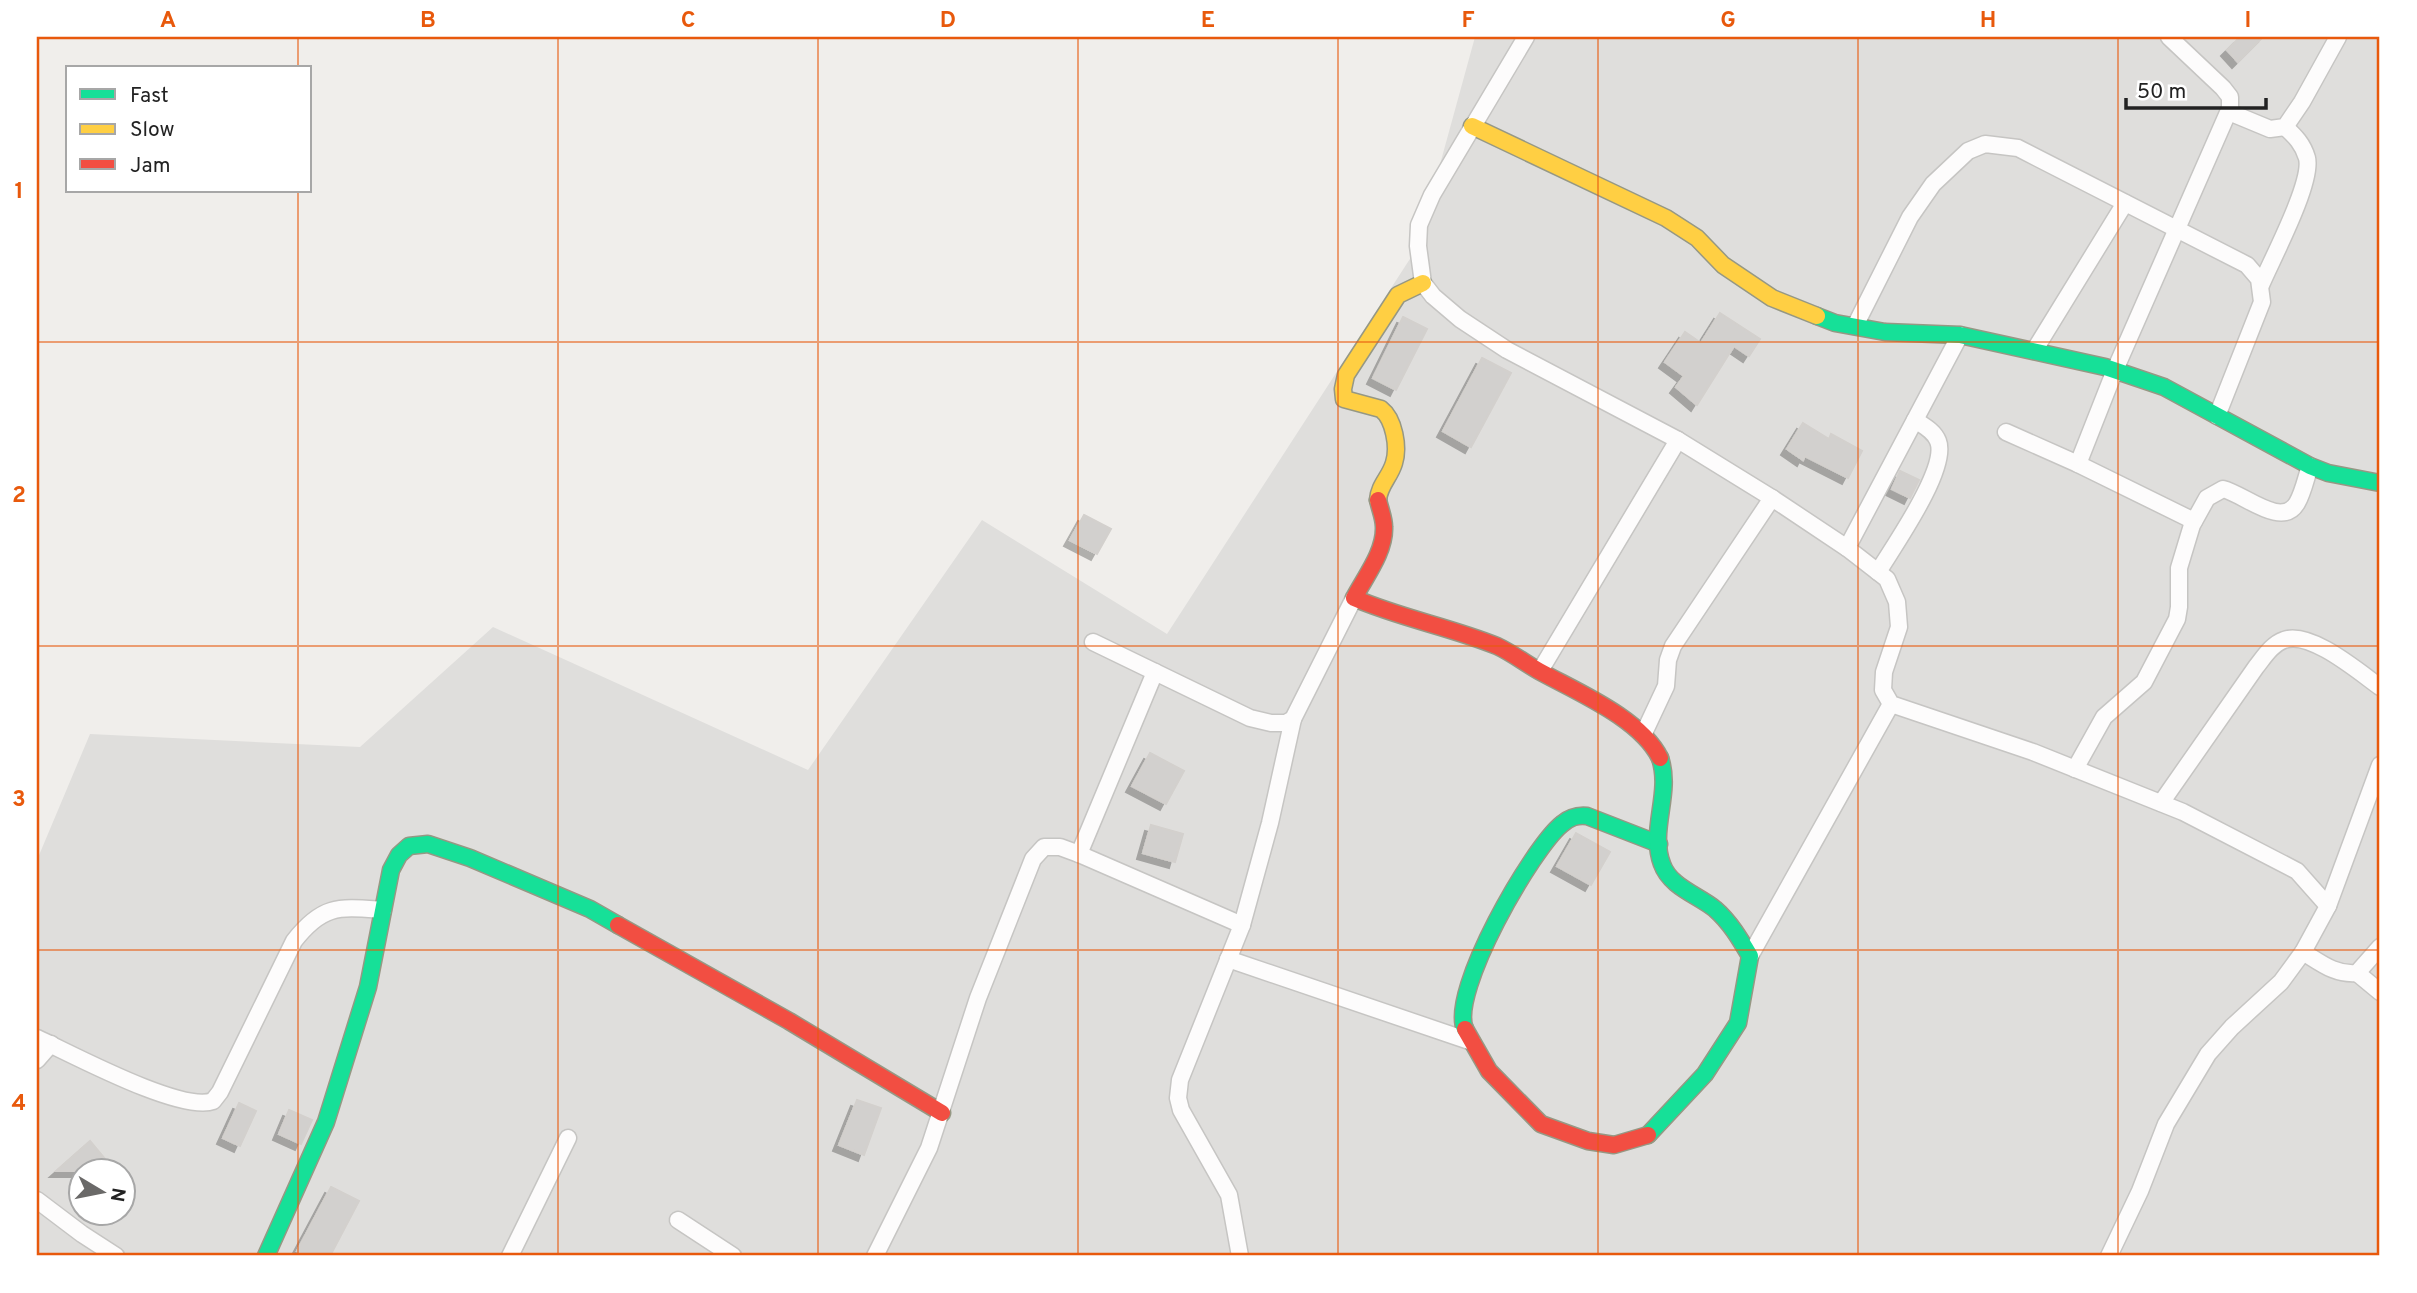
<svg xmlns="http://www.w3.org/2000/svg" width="2417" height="1293" font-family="Overpass,sans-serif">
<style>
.residential{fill:#dfdedc;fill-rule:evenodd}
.building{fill:#d2d0ce;stroke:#d3d0cd;stroke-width:2;filter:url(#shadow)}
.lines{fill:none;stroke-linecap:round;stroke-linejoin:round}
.street-casing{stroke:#c6c5c3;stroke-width:19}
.fast-casing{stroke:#969884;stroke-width:19}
.slow-casing{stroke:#969884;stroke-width:19}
.jam-casing{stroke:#969884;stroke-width:19}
.street{stroke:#fdfcfc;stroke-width:16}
.fast{stroke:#16e098;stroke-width:16}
.slow{stroke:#ffcf43;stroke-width:16}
.jam{stroke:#f24e42;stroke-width:16}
.grid{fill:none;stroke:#e8590c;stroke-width:2;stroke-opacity:0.55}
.neatline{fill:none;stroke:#e8590c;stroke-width:2.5}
.grid-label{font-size:23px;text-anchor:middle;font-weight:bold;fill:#e8590c}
</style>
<defs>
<filter id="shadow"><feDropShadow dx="-6" dy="6" stdDeviation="0" flood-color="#0004"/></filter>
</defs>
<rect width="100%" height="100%" fill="#f0eeeb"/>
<path class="residential" d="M1475,37H2380V1256H37V860L90,734L360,747L493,627L808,770L982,520L1167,634L1417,248ZM80,1170H122V1212H80Z"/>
<g class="building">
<path d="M2240,37H2263L2238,62L2227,50Z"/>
<path d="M1720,313L1760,339L1749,356L1734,346L1697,405L1676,387L1684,376L1665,362L1685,332L1701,343Z"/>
<path d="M1403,317L1427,329L1396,390L1373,378Z"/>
<path d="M1482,358L1511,373L1471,447L1443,431Z"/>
<path d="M1803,423L1829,439L1831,434L1862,451L1848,478L1805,456L1803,460L1787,449Z"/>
<path d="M1900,471L1919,480L1910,498L1892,489Z"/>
<path d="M1084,515L1111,529L1097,554L1070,540Z"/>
<path d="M1150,753L1184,771L1166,804L1132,786Z"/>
<path d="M1151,825L1183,834L1175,862L1143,853Z"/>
<path d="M1576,833L1610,852L1591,885L1557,866Z"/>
<path d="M857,1100L881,1108L864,1155L839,1145Z"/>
<path d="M239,1103L256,1111L240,1146L223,1138Z"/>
<path d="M289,1110L312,1120L301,1144L279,1134Z"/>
<path d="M90,1141L105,1159L92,1171H56Z"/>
<path d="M331,1187L359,1201L330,1256H307L297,1251Z"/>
</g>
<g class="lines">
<g class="street-casing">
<g id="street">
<path d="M1526,37L1432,195L1419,225L1418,246L1423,283L1433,296L1460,319L1507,350L1678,440L1772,498"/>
<path d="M2229,112L2270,129L2285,127L2302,102L2338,37"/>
<path d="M2261,285C2272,259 2313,182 2307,158C2303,144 2295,136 2285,127"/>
<path d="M1855,326L1910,217L1933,184L1968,151L1985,144L2018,148L2247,265L2259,279L2262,302L2217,416"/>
<path d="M2034,351L2125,203"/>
<path d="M2006,432L2078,464L2194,521"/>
<path d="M2078,464L2115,370L2230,108V97L2223,88L2169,37"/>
<path d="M1847,548L1887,579L1897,602L1899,627L1884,672L1883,690L1891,704L2033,752L2183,812L2297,871L2328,906L2303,952"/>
<path d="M1878,572C1893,547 1949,468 1938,441C1934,431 1924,426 1915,420"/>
<path d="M1093,642L1250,718L1271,723H1286L1293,719L1354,598"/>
<path d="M1540,671L1678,440"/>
<path d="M1643,735L1666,686L1668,660L1673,646L1772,498L1847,548L1960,335"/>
<path d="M2075,769L2104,717L2144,682L2177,619L2179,607V568L2192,525L2207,498L2223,489C2244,494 2282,529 2297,503C2303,493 2306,478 2310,466"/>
<path d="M2161,803L2256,667C2264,657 2272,644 2284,640C2310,630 2359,672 2380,687"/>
<path d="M1079,854L1155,672"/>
<path d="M2328,906L2380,765"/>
<path d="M1750,956L1891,704"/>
<path d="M1228,959L1472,1042"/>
<path d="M2357,973L2380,992"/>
<path d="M37,1038C70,1053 181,1113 213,1101L220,1092L294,941C323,904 339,907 383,910"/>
<path d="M37,1060L51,1044"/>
<path d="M37,1200L82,1234L116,1256"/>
<path d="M678,1220L733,1256"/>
<path d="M510,1256L568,1138"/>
<path d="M875,1256L929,1148L978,998L1033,859L1044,847H1060L1079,854L1242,925"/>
<path d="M1240,1256L1229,1195L1181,1110L1178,1098L1180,1080L1242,925L1270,823L1293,719"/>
<path d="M2109,1256L2140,1191L2166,1124L2208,1054L2232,1027L2281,982L2303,952C2321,963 2335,975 2357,973L2380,947"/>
</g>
</g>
<g class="fast-casing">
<g id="fast">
<path d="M1817,316L1835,323L1885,332L1960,335L2105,367L2164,387L2310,466L2328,473L2380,483"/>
<path d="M1465,1029C1449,992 1532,848 1562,824C1570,817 1577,815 1587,816L1659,844"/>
<path d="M1648,1135L1705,1074L1738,1023L1750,956C1740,939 1730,922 1715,909C1698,895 1670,887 1662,864C1649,830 1672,793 1660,758"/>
<path d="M266,1256L326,1122L368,987L391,870L399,855L409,846L428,844L470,858L590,909L618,925"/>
</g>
</g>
<g class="slow-casing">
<g id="slow">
<path d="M1472,126L1666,218L1697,238L1723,265L1772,298L1817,316"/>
<path d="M1378,500C1379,485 1390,477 1394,463C1399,447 1394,419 1381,409L1344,399L1343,389L1346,375L1398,295L1423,283"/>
</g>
</g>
<g class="jam-casing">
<g id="jam">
<path d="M1378,500C1380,509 1384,518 1384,527C1385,552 1365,577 1354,598C1400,618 1450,627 1497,646C1512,653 1525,663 1539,671C1577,692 1640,718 1660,758"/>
<path d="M618,925L789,1021L942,1113"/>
<path d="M1465,1029L1489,1071L1541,1124L1588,1141L1614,1145L1648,1135"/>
</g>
</g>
<use href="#street" class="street"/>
<use href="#fast" class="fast"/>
<use href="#slow" class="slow"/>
<use href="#jam" class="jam"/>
</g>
<path class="grid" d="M298,37V68M558,37V1256M818,37V1256M1078,37V1256M1338,37V1256M1598,37V1256M1858,37V1256M2118,37V1256M298,191V1256M37,342H2380M37,646H2380M37,950H2380"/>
<rect width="2417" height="1293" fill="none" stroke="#ffffff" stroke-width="77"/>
<rect x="66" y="66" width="245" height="126" fill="#ffffff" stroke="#a7a7a7" stroke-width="2"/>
<rect x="80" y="89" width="35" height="10" fill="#16e098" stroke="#a7a7a7" stroke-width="2"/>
<text x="130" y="102" font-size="21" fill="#222222">Fast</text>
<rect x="80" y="124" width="35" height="10" fill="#ffcf43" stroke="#a7a7a7" stroke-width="2"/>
<text x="130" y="136" font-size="21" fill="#222222">Slow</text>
<rect x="80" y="159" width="35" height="10" fill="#f24e42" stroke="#a7a7a7" stroke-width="2"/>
<text x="130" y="172" font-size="21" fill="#222222">Jam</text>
<g transform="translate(102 1192) rotate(100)"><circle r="33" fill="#ffffff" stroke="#a7a7a7" stroke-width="2"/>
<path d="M0-5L12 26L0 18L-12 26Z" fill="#6a6968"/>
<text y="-10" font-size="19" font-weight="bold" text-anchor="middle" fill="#222222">N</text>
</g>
<path d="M2126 98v10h140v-10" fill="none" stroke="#222222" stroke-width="3.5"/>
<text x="2137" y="98" font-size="21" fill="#222222" stroke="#ffffff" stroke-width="5" paint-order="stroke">50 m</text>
<rect x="38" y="38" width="2340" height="1216" class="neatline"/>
<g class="grid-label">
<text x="168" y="27">A</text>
<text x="428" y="27">B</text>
<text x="688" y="27">C</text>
<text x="948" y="27">D</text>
<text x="1208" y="27">E</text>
<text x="1468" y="27">F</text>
<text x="1728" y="27">G</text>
<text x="1988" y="27">H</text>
<text x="2248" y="27">I</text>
<text x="19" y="198">1</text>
<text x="19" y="502">2</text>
<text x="19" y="806">3</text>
<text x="19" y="1110">4</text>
</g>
</svg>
